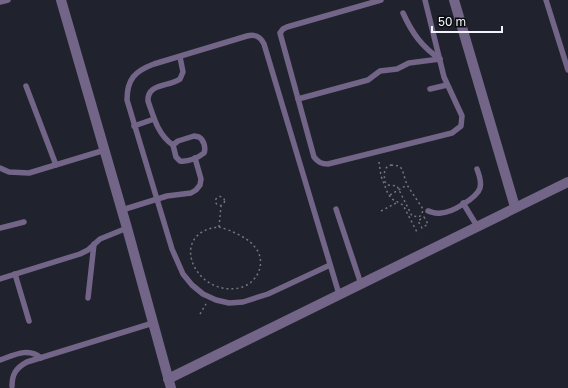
<svg xmlns="http://www.w3.org/2000/svg" width="568" height="388" font-family="'Golos Text',sans-serif">
<style>
.lines{fill:none;stroke-linecap:round;stroke-linejoin:round}
.path{stroke:#73767f;stroke-width:1.5;stroke-dasharray:2 3;stroke-linecap:butt}
.service{stroke:#736587;stroke-width:5.5}
.minor{stroke:#736587;stroke-width:10}
</style>
<rect width="100%" height="100%" fill="#20232e"/>
<g class="lines">
<g class="path">
<path d="M379,162L381,176L388,194L392,199L403,205L418,234"/>
<path d="M391,165L399,166L402,169L407,185L423,209L422,214L419,217L412,216L397,186L388,185L385,182C384,175 383,167 391,165Z"/>
<path d="M390,195L407,185"/>
<circle cx="220" cy="201" r="4.5"/>
<path d="M381,211L398,202"/>
<path d="M424,217L428,224L422,228L418,221Z"/>
<path d="M219,227C230,230 247,237 254,246C268,261 258,284 239,288C194,297 167,232 219,227Z"/>
<path d="M219,227L221,206"/>
<path d="M200,314L206,304"/>
</g>
<g class="service">
<path d="M381,0L287,27L283,29L280,33L314,157C318,162 321,164 328,164L452,133L461,126L462,116L444,77L425,0"/>
<path d="M546,0L568,70"/>
<path d="M0,2L8,0"/>
<path d="M403,13C412,33 422,47 440,59"/>
<path d="M26,86L56,165"/>
<path d="M430,89L447,85"/>
<path d="M298,99L368,80L380,71L397,69L409,63L440,59"/>
<path d="M134,126L154,119"/>
<path d="M194,136L199,137C204,140 206,148 204,153C198,158 188,162 180,161L176,157L173,145L178,141Z"/>
<path d="M173,145C158,135 154,118 148,101C147,83 169,87 180,79L183,72L180,57"/>
<path d="M0,168L9,172L29,173L105,150"/>
<path d="M463,203L477,226"/>
<path d="M336,209L361,284"/>
<path d="M122,210L167,196L191,193L196,190L200,185L201,179L195,158"/>
<path d="M428,211C432,212 436,214 441,213C451,213 477,198 480,188C482,181 479,175 477,169"/>
<path d="M0,228L24,222"/>
<path d="M330,265L268,294L243,302L229,303L216,300L203,294L192,285L183,274L172,249L127,100C127,79 135,71 154,64L247,36C255,34 260,36 264,44L339,294"/>
<path d="M15,274L29,321"/>
<path d="M0,279L80,254L88,250L100,239L127,228"/>
<path d="M88,298L94,244"/>
<path d="M0,360C14,355 29,347 41,358"/>
<path d="M12,386C12,374 16,368 27,362L153,323"/>
</g>
<g class="minor">
<path d="M61,0L127,228L171,388"/>
<path d="M454,0L515,207"/>
<path d="M168,379L568,182"/>
</g>
</g>
<path d="M432 26v6h70v-6" fill="none" stroke="#f1f3fa" stroke-width="2"/>
<text x="438" y="26" font-size="12" fill="#f1f3fa" stroke="#0b0d11" stroke-width="3" paint-order="stroke">50 m</text>
</svg>
